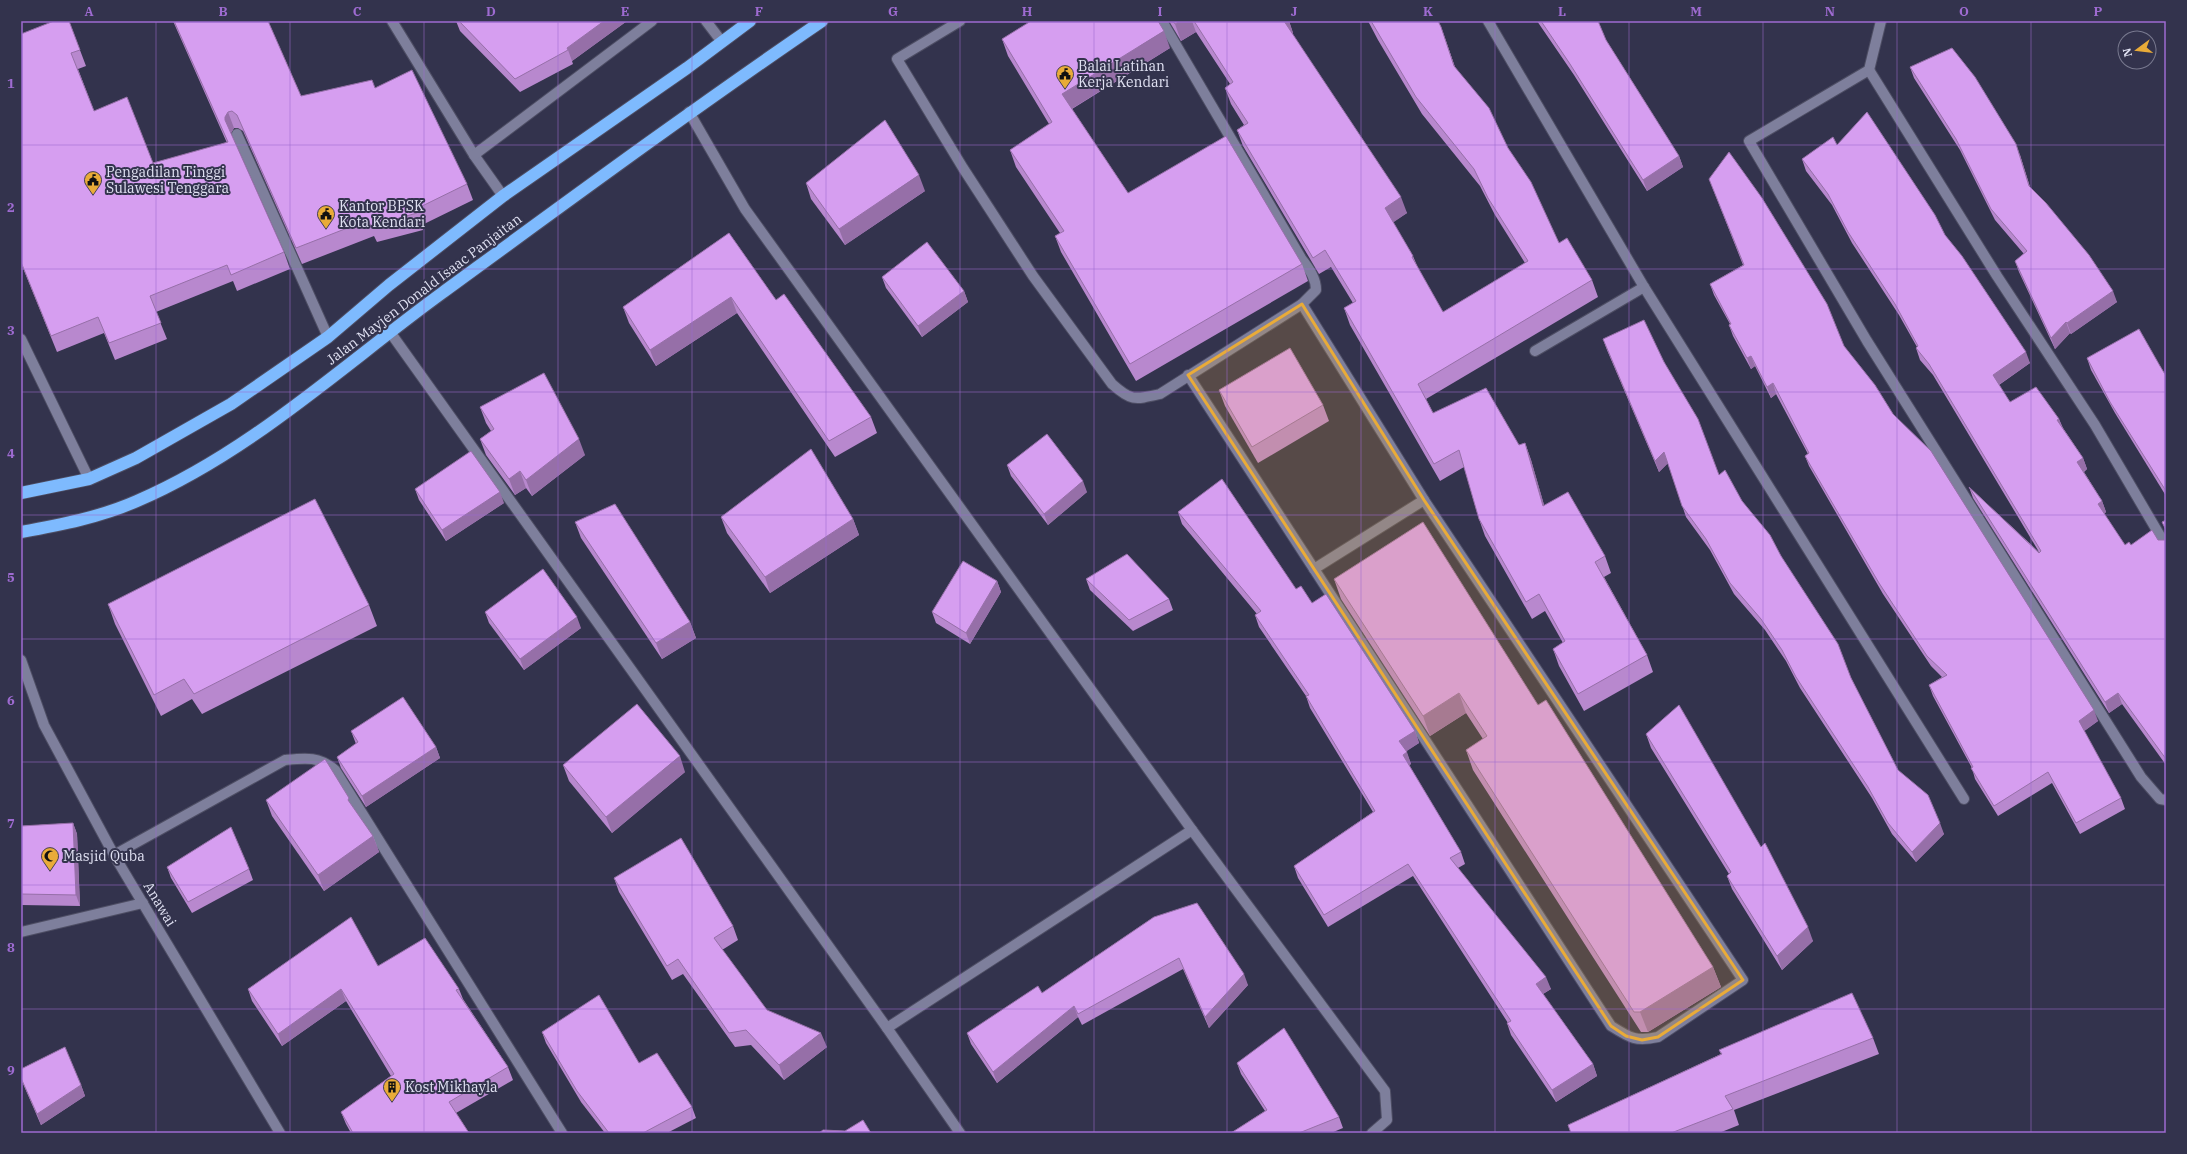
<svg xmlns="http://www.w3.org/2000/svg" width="2187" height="1154" font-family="'IBM Plex Serif',serif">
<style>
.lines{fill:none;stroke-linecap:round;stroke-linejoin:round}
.street-casing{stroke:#4e4e64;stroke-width:12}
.highway-casing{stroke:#4e4e64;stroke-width:14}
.street{stroke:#7e7f9c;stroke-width:10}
.highway{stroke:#7ebafe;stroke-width:12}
.wall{fill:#b888ce}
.shaded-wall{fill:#966fa8}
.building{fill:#d69ef0;stroke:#966fa8}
.marked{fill:#e9ab38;fill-opacity:0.2;stroke:#e9ab38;stroke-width:3;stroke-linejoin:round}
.grid{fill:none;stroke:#9e6bd1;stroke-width:1;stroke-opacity:0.55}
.labels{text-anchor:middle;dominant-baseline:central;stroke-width:4;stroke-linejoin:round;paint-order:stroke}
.poi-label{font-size:14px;fill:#e0e1f2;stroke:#33334d;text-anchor:start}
.street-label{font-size:14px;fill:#e0e1f2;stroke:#33334d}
.neatline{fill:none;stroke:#9e6bd1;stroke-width:1.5}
.grid-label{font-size:13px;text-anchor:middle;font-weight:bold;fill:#9e6bd1}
</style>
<rect width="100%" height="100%" fill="#33334d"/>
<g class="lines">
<g class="street-casing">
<g id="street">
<path d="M392,21L474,155L503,196"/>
<path d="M706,21L722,42"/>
<path d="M960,21L897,59L963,168L1033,276L1112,384C1131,401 1134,400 1160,394L1302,304L1316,290C1316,277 1308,268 1301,258L1162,21"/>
<path d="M1488,21L1644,287L1964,799"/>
<path d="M1881,21L1869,70L1749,141L1867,341L2141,777L2160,799L2166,800"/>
<path d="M1869,70L1997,276L2095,425L2166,546"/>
<path d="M689,112L745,209L1192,830L1385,1091L1387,1120L1372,1133"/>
<path d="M237,134L328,337"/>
<path d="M474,155L652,21"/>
<path d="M390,332L887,1028L960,1133"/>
<path d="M21,339L89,479"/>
<path d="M1535,351L1644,287"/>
<path d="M1188,375L1611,1026C1630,1038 1636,1042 1658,1037L1743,980L1424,500L1302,304"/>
<path d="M1314,569L1424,500"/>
<path d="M21,660L44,725L114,855L280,1133"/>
<path d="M114,855L285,760C305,758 319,756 335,770L562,1133"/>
<path d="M21,932L143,903"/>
<path d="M887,1028L1192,830"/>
</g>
</g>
<g class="highway-casing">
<g id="highway">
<path d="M21,493L89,479L136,458L231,404L328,337L389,285L503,196L687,68L750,21"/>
<path d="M21,532C60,525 101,517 137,501C251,452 343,365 442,293C568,201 693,109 822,21"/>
</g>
</g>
<use href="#street" class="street"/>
<use href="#highway" class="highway"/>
</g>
<g class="wall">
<path d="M69,21L86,66L78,69L94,111L153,163L227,143L173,21H268L301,96L375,88L467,184L473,200L422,225L423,230L377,242L374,236L302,264L243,131L238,128H234L231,133L284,252L290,269L237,291L233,281L156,312L167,339L115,360L104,333L57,352L21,263V34Z"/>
<path d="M456,21H627L572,61L573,64L520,92L460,31Z"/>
<path d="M1169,21H1289L1293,33H1292L1407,213L1393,222L1413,256L1418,268L1443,312L1525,263L1495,215L1480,186L1422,114L1378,40L1368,21H1438L1441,27L1455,67L1508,148L1559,243L1592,280L1598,297L1426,399L1433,413L1519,445L1525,443L1531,460L1544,505L1605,556L1611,573L1604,577L1647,655L1653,672L1584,711L1559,666L1553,649L1563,643L1545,611L1532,619L1485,536L1479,519L1464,467L1440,481L1350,325L1344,308L1353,303L1331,267L1319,274L1243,146L1237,130L1244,125L1231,104L1225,88L1230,84L1196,32L1181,41Z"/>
<path d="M1537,21H1598L1606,40L1679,156L1683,167L1647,191L1574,75Z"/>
<path d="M1002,39L1170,48L1072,109L1128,193L1302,264L1308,281L1136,381L1061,252L1055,236L1060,233L1016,167L1010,150L1049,124L1008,56Z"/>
<path d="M1910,67L2020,155L2030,187L2117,302L2071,334L2070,333L2055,349L2019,272L2015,261L2024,254L1995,220L1960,150L1914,78Z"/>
<path d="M1837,145L1945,235L2030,363L1999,385L2010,402L2059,419L2063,428L2083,458L2087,469L2084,472L2102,501L2106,512L2104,514L2125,545H2131L2158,540H2166V539V765L2122,704L2109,713L1973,498L1969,487L2039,552L1933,375L1920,360L1916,348L1917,347L1899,315L1852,243L1832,205L1806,171L1802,159Z"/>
<path d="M1709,179L1844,346L1893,414L2098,721L2084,731L2121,798L2125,809L2080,834L2052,783L1998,816L1975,779L1972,768L1933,696L1929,685L1942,677L1931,666L1883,594L1809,466L1805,456L1808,454L1776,394L1771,398L1755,366L1751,369L1733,336L1729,325L1730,324L1714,295L1710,284L1743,265Z"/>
<path d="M806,183L925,191L845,245L811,199Z"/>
<path d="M729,233L776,300L871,417L877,433L835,457L737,313L656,366L629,323L623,307Z"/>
<path d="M882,277L964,291L968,302L922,337L886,288Z"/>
<path d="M1603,339L1664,362L1719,475L1742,501L1781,556L1851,678L1898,770L1944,834L1916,862L1892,834L1872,798L1800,688L1786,661L1765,630L1734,594L1710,550L1686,517L1668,463L1659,472L1607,350Z"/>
<path d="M2087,358L2160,366L2166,376V496L2115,413L2091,370Z"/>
<path d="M1219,390L1323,405L1329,421L1258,463L1225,406Z"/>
<path d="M480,407L585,455L532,496L526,488L515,495L486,455L480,439L491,431L486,423Z"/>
<path d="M1007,465L1087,492L1048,525L1011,476Z"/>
<path d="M415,489L504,503L446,541L419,500Z"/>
<path d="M1178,512L1296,589L1312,603L1415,731L1419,743L1406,751L1411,764L1409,765L1461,852L1465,864L1458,868L1551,989L1543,994L1593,1064L1597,1076L1556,1102L1511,1035L1507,1023H1508L1413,876L1328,927L1298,878L1294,866L1373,812L1310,708L1306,696L1259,627L1255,615L1257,614L1182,524Z"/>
<path d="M721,517L853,519L859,535L770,593L727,533Z"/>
<path d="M575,522L690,622L696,638L662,659L581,538Z"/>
<path d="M1086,579L1169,599L1173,610L1133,631L1090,590Z"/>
<path d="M1334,579L1538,705L1713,967L1721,987L1648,1032H1641L1473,770L1466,750L1483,739L1466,713L1430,736L1341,599Z"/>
<path d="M997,581L1001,592L970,644L936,623L932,612Z"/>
<path d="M108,604L369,605L377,626L202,714L192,699L161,716L115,624Z"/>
<path d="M485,612L581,628L524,670L489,623Z"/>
<path d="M351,731L436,747L440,758L366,807L341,768L337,757L356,744Z"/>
<path d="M1646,734L1813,941L1782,970L1732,889L1727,876L1729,874L1651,748Z"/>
<path d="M563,765L685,772L612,833L569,781Z"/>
<path d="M266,800L352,806L373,836L379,852L324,891L272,816Z"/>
<path d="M73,823L77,834L80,906L21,905V826Z"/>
<path d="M167,867L249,869L253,880L192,913L171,878Z"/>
<path d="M614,878L733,926L738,940L722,950L767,1010L827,1047L784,1080L751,1045L735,1047L683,974L672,980L619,892Z"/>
<path d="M1154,917L1248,985L1209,1028L1183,969L1082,1025L1078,1017L997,1083L971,1044L967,1033L1042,993Z"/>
<path d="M378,966L459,989L463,999L508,1067L513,1080L456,1113L469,1133H351L346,1124L341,1112L391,1076L346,1001L282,1046L252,1001L248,989Z"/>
<path d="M542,1032L639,1063L692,1107L696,1118L667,1133H605L581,1102L546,1043Z"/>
<path d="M1873,1038L1879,1054L1734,1110L1739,1125L1719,1133H1571L1568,1125L1721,1054L1719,1050Z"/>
<path d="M1237,1063L1339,1117L1343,1128L1331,1133H1231L1265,1111L1241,1074Z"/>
<path d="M21,1069L81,1085L85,1096L41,1125L21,1079Z"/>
</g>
<g class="shaded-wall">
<path d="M604,21H627L572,61L568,50L567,48Z"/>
<path d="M1180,21H1192L1196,32L1181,41L1175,24Z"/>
<path d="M1283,21H1289L1293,33L1289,36Z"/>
<path d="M1441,27L1447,44L1460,82L1454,66Z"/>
<path d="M1164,31L1170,48L1068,111L1062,94Z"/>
<path d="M228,112L234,128L231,133L225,120V117Z"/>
<path d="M2016,144L2020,155L2033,197L2029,186Z"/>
<path d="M1679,156L1683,167L1647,191L1643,180Z"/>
<path d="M919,175L925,191L845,245L839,229Z"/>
<path d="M1401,197L1407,213L1391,224L1385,208Z"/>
<path d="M964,291L968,302L922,337L918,326Z"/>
<path d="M2113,291L2117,302L2071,334L2067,323Z"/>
<path d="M731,297L737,313L656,366L650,350Z"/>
<path d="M2066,322L2070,333L2055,349L2051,338Z"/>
<path d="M2026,352L2030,363L1997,386L1993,375Z"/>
<path d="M1751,356L1755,366L1751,369L1747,358Z"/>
<path d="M1773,383L1776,394L1771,398L1767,387Z"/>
<path d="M2059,419L2063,430L2057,420Z"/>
<path d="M579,439L585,455L532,496L526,480Z"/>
<path d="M1525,443L1531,460L1549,522L1543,506Z"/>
<path d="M1664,452L1668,463L1659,472L1655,461Z"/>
<path d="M2083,458L2087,469L2081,473L2077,462Z"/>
<path d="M520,471L526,488L515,495L509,479Z"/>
<path d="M1083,481L1087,492L1048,525L1044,514Z"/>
<path d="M500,492L504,503L446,541L442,530Z"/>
<path d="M2102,501L2106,512L2102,515L2098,504Z"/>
<path d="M853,519L859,535L770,593L765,577Z"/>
<path d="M997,581L1001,592L970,644L966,633Z"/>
<path d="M577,617L581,628L524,670L520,659Z"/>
<path d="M690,622L696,638L662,659L656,643Z"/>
<path d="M1459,693L1466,713L1430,736L1423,716Z"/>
<path d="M2118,693L2122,704L2109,713L2105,702Z"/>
<path d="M2094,710L2098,721L2083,732L2079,721Z"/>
<path d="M1415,731L1419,743L1404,753L1399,741Z"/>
<path d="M436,747L440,758L366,807L362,796Z"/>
<path d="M1407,752L1411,764L1407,767L1403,755Z"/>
<path d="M680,756L685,772L612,833L606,817Z"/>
<path d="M73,823L77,834L80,906L76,895Z"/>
<path d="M1940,823L1944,834L1916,862L1912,852Z"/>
<path d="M373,836L379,852L324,891L318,875Z"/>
<path d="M1808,927L1813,941L1782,970L1777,956Z"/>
<path d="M1713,967L1721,987L1648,1032L1640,1012Z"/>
<path d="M1244,974L1248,985L1209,1028L1205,1017Z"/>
<path d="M1546,977L1551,989L1541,995L1536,984Z"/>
<path d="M341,989L346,1001L282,1046L278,1034Z"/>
<path d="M1074,1006L1078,1017L997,1083L993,1072Z"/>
<path d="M821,1033L827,1047L784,1080L779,1065Z"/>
<path d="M1593,1064L1597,1076L1556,1102L1552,1090Z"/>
<path d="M81,1085L85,1096L41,1125L37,1114Z"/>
</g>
<g class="building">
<path d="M54,21H69L80,50L71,53L94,111L127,97L153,163L228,142L174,21H268L301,96L372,80L375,88L412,70L467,184L416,209L417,213L371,226L368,220L296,248L237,115L232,111L228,112L225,117V120L284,252L231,275L227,265L150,296L161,323L109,343L98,317L51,336L21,262V34Z"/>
<path d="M459,21H604L567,48L568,50L515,79Z"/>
<path d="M1031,21H1158L1164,31L1062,94L1128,193L1226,136L1302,264L1130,364L1055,236L1064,231L1010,150L1052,122L1002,39Z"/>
<path d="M1173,21H1180L1175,24Z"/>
<path d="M1194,21H1284L1401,197L1385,208L1413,256L1412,257L1443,312L1528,261L1488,198L1474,169L1416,97L1371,21H1438L1441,27L1454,66L1489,108L1508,148L1531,182L1559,243L1567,238L1592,280L1418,384L1433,413L1486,388L1519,445L1525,443L1543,506L1568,492L1605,556L1595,562L1647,655L1578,694L1553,649L1565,641L1539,594L1526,602L1479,519L1459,450L1434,464L1344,308L1356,301L1325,250L1313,258L1237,130L1248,123L1225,88L1233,82Z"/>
<path d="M1541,21H1598L1606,40L1679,156L1643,180L1570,64Z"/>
<path d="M1952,48L1975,77L2016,144L2029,186L2046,203L2089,255L2113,291L2067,323L2066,322L2051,338L2015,261L2027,251L1991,209L1956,139L1910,67Z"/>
<path d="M1867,112L1935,215L1945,235L1962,256L2026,352L1993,375L2010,402L2036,387L2059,419L2057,420L2083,458L2077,462L2102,501L2098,504L2125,545L2129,542L2131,545L2152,530L2158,540H2166V539V759L2118,693L2105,702L1969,487L2039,553L2041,551L1929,364L1916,348L1918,346L1895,304L1848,232L1828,194L1802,159L1833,137L1837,145Z"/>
<path d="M885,120L919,175L839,229L806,183Z"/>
<path d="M1729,152L1762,198L1827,304L1844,346L1875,385L1893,414L1931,451L2094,710L2079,721L2121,798L2076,823L2048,772L1994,806L1971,768L1973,767L1929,685L1947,675L1927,656L1879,583L1805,456L1809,453L1773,383L1767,387L1751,356L1747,358L1729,325L1731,324L1710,284L1744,265L1709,179Z"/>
<path d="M729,233L776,300L784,294L871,417L829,441L731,297L650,350L623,307Z"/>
<path d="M927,242L964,291L918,326L882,277Z"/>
<path d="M1644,320L1664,362L1698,419L1719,475L1725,470L1742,501L1770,535L1781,556L1838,644L1851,678L1898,770L1928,795L1940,823L1912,852L1888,823L1868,787L1796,677L1782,650L1761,619L1730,583L1706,539L1682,506L1664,452L1655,461L1603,339Z"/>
<path d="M2139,329L2160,366L2166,376V491L2110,402L2087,358Z"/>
<path d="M1290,348L1323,405L1252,447L1219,390Z"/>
<path d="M544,373L579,439L526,480L520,471L509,479L480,439L494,429L480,407Z"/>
<path d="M1047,434L1083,481L1044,514L1007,465Z"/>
<path d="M811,449L853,519L765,577L721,517Z"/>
<path d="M471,451L500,492L442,530L415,489Z"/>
<path d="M1222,479L1296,589L1301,586L1312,603L1326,594L1415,731L1399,741L1407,752L1403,755L1461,852L1450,858L1546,977L1536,984L1593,1064L1552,1090L1507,1023L1511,1021L1408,864L1324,915L1294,866L1375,811L1306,696L1309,695L1255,615L1261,611L1178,512Z"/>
<path d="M315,499L369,605L194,694L184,679L154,695L108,604Z"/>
<path d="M615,504L690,622L656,643L575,522Z"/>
<path d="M2166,520V530L2162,522Z"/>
<path d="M1423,522L1538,705L1546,700L1713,967L1640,1012H1634L1466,750L1487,736L1459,693L1423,716L1334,579Z"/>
<path d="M1127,554L1169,599L1129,620L1086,579Z"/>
<path d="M963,561L997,581L966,633L932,612Z"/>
<path d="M543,569L577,617L520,659L485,612Z"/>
<path d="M403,697L436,747L362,796L337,757L358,742L351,731Z"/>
<path d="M637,704L680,756L606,817L563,765Z"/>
<path d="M1679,705L1761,847L1765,843L1808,927L1777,956L1727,876L1731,872L1646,734Z"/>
<path d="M325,759L349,798L348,800L373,836L318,875L266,800Z"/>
<path d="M73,823L76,895L21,894V826Z"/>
<path d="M231,827L249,869L188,902L167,867Z"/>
<path d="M681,838L733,926L714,938L767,1010L821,1033L779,1065L746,1030L729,1033L678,959L667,966L614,878Z"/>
<path d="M1197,903L1244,974L1205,1017L1179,958L1078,1014L1074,1006L993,1072L967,1033L1038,986L1042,993L1154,917Z"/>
<path d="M351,917L378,966L425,938L459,989L456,990L508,1067L449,1102L469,1133H353L341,1112L394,1074L341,989L278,1034L248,989Z"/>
<path d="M1852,993L1873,1038L1725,1096L1733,1109L1671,1133H1571L1568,1125L1722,1054L1719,1050Z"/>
<path d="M599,995L639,1063L657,1053L692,1107L643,1133H609L577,1091L542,1032Z"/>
<path d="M1284,1028L1339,1117L1299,1133H1231L1267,1110L1237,1063Z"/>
<path d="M65,1047L81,1085L37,1114L21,1078V1069Z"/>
<path d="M863,1120L871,1133H819L823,1130L845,1131Z"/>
</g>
<path class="marked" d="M1302,304L1424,500L1743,980L1658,1037L1642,1040L1626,1036L1611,1026L1188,375Z"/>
<path class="grid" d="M156,21V1133M290,21V1133M424,21V1133M558,21V1133M692,21V1133M826,21V1133M960,21V1133M1094,21V1133M1227,21V1133M1361,21V1133M1495,21V1133M1629,21V1133M1763,21V1133M1897,21V1133M2031,21V1133M21,145H2166M21,269H2166M21,392H2166M21,515H2166M21,639H2166M21,762H2166M21,885H2166M21,1009H2166"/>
<defs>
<g id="civic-pin" transform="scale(0.9)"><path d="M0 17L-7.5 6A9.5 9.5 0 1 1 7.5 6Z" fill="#e9ab38" stroke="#33334d"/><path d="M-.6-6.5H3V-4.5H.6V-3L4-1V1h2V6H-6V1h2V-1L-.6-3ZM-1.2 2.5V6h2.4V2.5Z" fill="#111"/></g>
<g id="mosque-pin" transform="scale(0.9)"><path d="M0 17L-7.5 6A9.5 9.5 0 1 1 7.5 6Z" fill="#e9ab38" stroke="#33334d"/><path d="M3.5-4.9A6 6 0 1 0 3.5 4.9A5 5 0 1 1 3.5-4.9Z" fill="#111"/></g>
<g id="building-pin" transform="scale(0.9)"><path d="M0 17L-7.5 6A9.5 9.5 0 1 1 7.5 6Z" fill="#e9ab38" stroke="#33334d"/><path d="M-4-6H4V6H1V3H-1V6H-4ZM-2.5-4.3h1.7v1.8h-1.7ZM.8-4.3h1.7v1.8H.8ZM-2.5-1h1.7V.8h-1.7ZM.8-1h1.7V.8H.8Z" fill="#111"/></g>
</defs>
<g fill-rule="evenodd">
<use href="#civic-pin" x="1065" y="74"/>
<use href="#civic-pin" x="93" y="180"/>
<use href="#civic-pin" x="326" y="214"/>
<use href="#mosque-pin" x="50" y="856"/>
<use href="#building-pin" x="392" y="1087"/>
</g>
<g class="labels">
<g class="poi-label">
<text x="1078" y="66">Balai Latihan<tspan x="1078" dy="16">Kerja Kendari</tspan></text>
<text x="106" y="172">Pengadilan Tinggi<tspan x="106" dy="16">Sulawesi Tenggara</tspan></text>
<text x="339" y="206">Kantor BPSK<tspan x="339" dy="16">Kota Kendari</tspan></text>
<text x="63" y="856">Masjid Quba</text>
<text x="405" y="1087">Kost Mikhayla</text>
</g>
<g class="street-label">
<text transform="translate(424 289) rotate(-37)">Jalan Mayjen Donald Isaac Panjaitan</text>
<text transform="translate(160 904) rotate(59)">Anawai</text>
</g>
</g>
<rect width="2187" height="1154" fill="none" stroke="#33334d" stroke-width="44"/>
<g transform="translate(2137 50) rotate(255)"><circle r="19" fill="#33334d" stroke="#78798f"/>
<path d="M0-3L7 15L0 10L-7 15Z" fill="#e9ab38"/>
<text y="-6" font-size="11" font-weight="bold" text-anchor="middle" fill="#e0e1f2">N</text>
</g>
<rect x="22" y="22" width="2143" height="1110" class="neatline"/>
<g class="grid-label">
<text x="89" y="16">A</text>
<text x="223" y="16">B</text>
<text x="357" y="16">C</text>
<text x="491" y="16">D</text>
<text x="625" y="16">E</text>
<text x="759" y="16">F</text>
<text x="893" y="16">G</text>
<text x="1027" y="16">H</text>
<text x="1160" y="16">I</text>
<text x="1294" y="16">J</text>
<text x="1428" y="16">K</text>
<text x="1562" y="16">L</text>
<text x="1696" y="16">M</text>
<text x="1830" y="16">N</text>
<text x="1964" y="16">O</text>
<text x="2098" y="16">P</text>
<text x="11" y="88">1</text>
<text x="11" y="212">2</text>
<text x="11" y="335">3</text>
<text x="11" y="458">4</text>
<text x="11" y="582">5</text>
<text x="11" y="705">6</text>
<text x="11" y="828">7</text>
<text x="11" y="952">8</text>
<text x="11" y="1075">9</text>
</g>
</svg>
